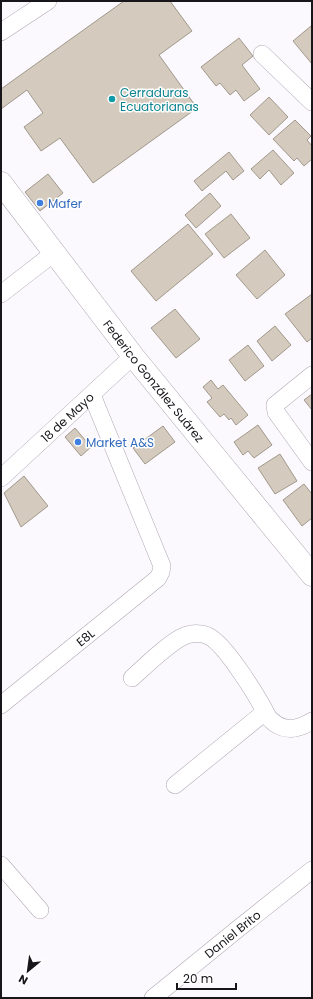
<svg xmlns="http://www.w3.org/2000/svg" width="313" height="999" font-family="Poppins,sans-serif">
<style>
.building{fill:#d4cbbe;stroke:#a0988b}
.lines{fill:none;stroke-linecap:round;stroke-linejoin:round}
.minor-casing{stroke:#afa7b4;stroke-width:18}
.tertiary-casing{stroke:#afa7b4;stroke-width:23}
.minor{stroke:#fff;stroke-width:17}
.tertiary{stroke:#fff;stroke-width:22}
.culture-dot{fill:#0f9aa8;stroke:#fff;stroke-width:1.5}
.shop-dot{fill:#3f7fe0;stroke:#fff;stroke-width:1.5}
.labels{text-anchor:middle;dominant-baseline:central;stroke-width:3;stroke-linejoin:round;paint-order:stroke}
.culture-label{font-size:12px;fill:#0d838f;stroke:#fff;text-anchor:start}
.shop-label{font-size:12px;fill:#366cbe;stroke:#fff;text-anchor:start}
.street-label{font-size:12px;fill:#19161b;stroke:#fff}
</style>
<rect width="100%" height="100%" fill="#fcf9fe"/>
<g class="building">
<path d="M124,1H170L192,31L159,55L197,108L93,183L60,138L41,151L24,127L43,113L27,90L1,109V89Z"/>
<path d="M311,26L312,27V64L293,41Z"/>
<path d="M239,38L253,56L242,65L260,89L244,101L236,90L230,95L220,83L216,86L201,67Z"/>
<path d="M269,97L288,117L269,135L250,115Z"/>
<path d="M295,120L311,136L307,140L312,146V159L304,166L297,158L294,161L273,139Z"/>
<path d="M273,150L294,173L281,185L269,170L260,179L251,169Z"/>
<path d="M229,152L244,171L233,180L226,171L202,191L194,181Z"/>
<path d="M48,174L63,193L40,211L25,192Z"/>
<path d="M210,193L221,206L196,228L185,215Z"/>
<path d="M231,214L250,238L224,258L205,234Z"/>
<path d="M188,224L213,254L156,301L131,271Z"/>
<path d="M265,250L285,275L257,299L236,275Z"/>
<path d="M312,294V338L307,342L285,314Z"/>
<path d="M175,309L200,339L176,358L151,328Z"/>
<path d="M275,326L291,345L272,361L257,341Z"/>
<path d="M248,345L264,366L245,381L229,360Z"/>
<path d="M211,380L218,389L223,385L248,415L236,425L231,418L229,420L224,414L220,417L207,402L212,398L203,387Z"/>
<path d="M312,394V410L304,400Z"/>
<path d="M258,425L272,445L254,458L248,451L243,455L234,442Z"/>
<path d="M163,426L175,442L145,464L133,448Z"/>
<path d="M75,428L91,447L81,456L65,437Z"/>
<path d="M280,454L297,481L275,494L258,468Z"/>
<path d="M24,476L48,506L21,527L4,493Z"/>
<path d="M304,484L312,494V518L302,526L283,500Z"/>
</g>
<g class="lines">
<g class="minor-casing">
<g id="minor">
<path d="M1,32L48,1"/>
<path d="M262,54L312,102"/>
<path d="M1,294L54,253"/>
<path d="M312,375L275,405L276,412L312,462"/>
<path id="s1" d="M1,478L133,356"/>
<path d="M132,678C144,667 173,639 187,635C193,633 203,633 208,636C225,643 259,699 268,717C281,732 296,731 312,721"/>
<path id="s2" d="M1,705L158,578L161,572L162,566L92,395"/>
<path d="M175,785L265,712"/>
<path d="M1,865L40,910"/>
<path id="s3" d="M153,998L239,928L312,870"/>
</g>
</g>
<g class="tertiary-casing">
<g id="tertiary">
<path id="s4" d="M1,183L133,356L312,575"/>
</g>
</g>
<use href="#minor" class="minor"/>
<use href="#tertiary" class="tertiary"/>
</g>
<circle class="culture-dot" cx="112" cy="99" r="4"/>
<g class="shop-dot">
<circle cx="40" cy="203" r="4"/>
<circle cx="78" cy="442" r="4"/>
</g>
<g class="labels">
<g class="culture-label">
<text x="120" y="92">Cerraduras<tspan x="120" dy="14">Ecuatorianas</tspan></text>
</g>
<g class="shop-label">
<text x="48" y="203">Mafer</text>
<text x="86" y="442">Market A&amp;S</text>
</g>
<g class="street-label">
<text stroke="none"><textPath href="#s4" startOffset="250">Federico González Suárez</textPath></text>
<text stroke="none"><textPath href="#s1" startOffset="90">18 de Mayo</textPath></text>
<text stroke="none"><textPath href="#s2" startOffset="108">E8L</textPath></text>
<text stroke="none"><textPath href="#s3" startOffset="102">Daniel Brito</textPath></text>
</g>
</g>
<rect width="313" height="999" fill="none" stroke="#19161b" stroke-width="4"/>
<g transform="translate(28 971) rotate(209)" stroke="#ffffff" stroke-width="3" paint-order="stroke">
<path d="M0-3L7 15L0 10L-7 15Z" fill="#19161b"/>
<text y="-6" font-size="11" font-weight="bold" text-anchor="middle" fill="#19161b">N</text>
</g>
<path d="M177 983v6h59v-6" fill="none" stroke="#19161b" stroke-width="2"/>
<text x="183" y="983" font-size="12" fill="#19161b" stroke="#ffffff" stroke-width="3" paint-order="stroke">20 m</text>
</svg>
